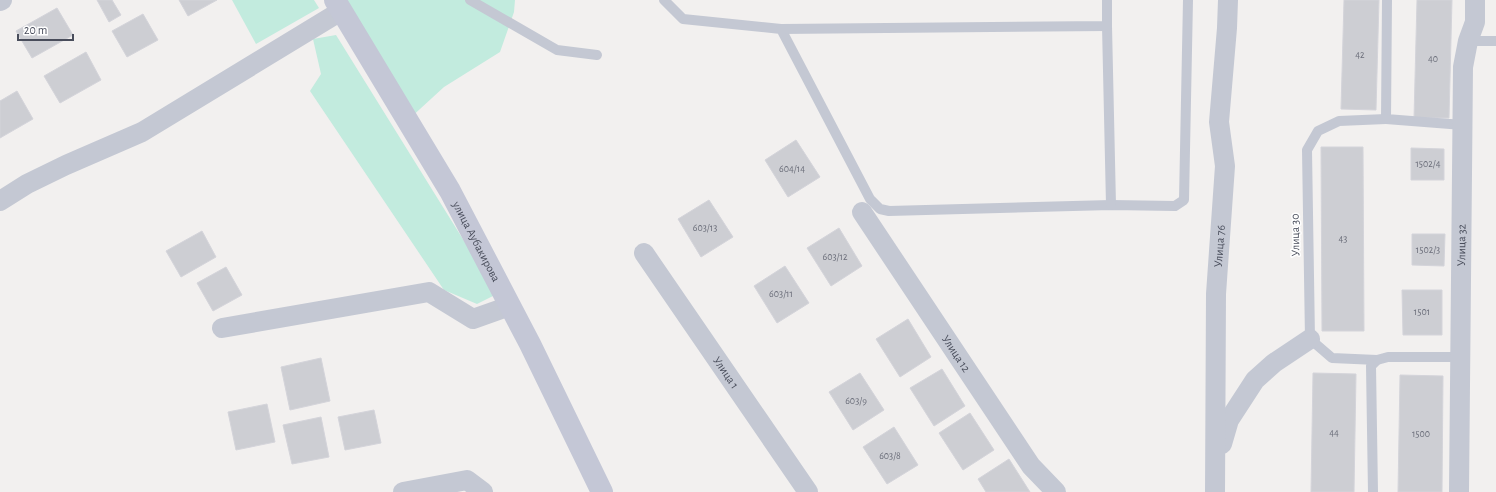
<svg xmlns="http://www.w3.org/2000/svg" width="1496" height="492" font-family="'Alegreya Sans',sans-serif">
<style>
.green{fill:#c2ebde}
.building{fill:#cdced3;stroke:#d4d4da}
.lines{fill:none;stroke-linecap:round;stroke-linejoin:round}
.lane{stroke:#c4c8d3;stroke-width:10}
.street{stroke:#c4c8d3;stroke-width:20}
.secondary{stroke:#c4c7d6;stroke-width:22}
.labels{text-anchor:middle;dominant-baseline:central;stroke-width:3;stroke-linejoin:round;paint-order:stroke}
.number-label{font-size:10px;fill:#6a6d79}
.street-label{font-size:12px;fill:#494d5b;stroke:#fff}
</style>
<rect width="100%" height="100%" fill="#f2f0ef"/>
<g class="green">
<path d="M232,0H314L319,8L256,44Z"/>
<path d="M335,0H515L514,12L500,52L444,87L408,120Z"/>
<path d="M336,35L497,294L477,304L444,290L310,91L321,74L313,39Z"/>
</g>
<g class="building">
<path d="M97,0H112L121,15L109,22Z"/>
<path d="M179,0H217L188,16Z"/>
<path d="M1344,0H1379L1376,110L1341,109Z"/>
<path d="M1417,0H1452L1449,118H1414Z"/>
<path d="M57,8L73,35L32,58L16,31Z"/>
<path d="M143,14L158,40L127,57L112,31Z"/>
<path d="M86,52L101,80L60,103L44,76Z"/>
<path d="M17,91L33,119L0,138V101Z"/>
<path d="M796,140L820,177L788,197L765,160Z"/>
<path d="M1321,147H1363L1364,331H1322Z"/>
<path d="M1411,148L1444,149V180H1411Z"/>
<path d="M709,200L733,237L701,257L678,219Z"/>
<path d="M839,228L862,266L831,286L807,248Z"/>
<path d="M202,231L216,257L181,277L166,251Z"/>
<path d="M1412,234H1445L1444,266L1412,265Z"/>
<path d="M785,266L809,303L777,323L754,286Z"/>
<path d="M226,267L242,295L213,311L197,283Z"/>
<path d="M1402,290H1442V335H1403Z"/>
<path d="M908,319L931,357L900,377L876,339Z"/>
<path d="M321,358L330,401L290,410L281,367Z"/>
<path d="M942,369L965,406L934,426L910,388Z"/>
<path d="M860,373L884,410L853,430L829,392Z"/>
<path d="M1313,373L1356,374L1354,492H1311Z"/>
<path d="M1400,375L1443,376L1442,492H1398Z"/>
<path d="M267,404L275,442L236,450L228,412Z"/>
<path d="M374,410L381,443L345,450L338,417Z"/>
<path d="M970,413L994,450L963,470L939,433Z"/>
<path d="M321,417L329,457L292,464L283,425Z"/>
<path d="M894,427L918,465L887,484L863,447Z"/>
<path d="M1009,459L1030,492H986L978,479Z"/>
</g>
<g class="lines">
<g class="lane">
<path d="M470,0L557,50L597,55"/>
<path d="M664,0L683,19L781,29L870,199L880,209L889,211L1111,205L1175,206L1184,200L1188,0"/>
<path d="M1387,0L1386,119L1463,125"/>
<path d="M1107,26L1111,205"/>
<path d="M781,29L1107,26V0"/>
<path d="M1468,41H1496"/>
<path d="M1377,360L1332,358L1310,339L1307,150L1318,131L1339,121L1386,119"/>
<path d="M1373,492L1371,366L1377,360L1388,357H1460"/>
</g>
<g class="street">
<path d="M0,1L2,0"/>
<path d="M0,201L27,184L66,165L142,132L341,11"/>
<path id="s1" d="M862,212L1031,466L1056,492"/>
<path id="s2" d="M644,253L808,492"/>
<path d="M222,328L429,292L473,319L510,306"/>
<path d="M1222,444L1229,420L1255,380L1274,363L1310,339"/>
<path d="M403,492L467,480L483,492"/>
<path id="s3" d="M1215,492L1216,294L1225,166L1219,122L1227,28L1228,0"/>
<path id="s4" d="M1459,492L1463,67L1468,41L1475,22V0"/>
</g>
<path class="secondary" id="s5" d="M335,0L450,191L530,344L602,492"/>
</g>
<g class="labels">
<g class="number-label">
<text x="1360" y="55">42</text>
<text x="1433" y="59">40</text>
<text x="1428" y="164">1502/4</text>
<text x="792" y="169">604/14</text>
<text x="705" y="228">603/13</text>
<text x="1343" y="239">43</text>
<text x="1428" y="250">1502/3</text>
<text x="835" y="257">603/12</text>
<text x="781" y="294">603/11</text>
<text x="1422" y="312">1501</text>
<text x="856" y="401">603/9</text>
<text x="1334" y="433">44</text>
<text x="1421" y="434">1500</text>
<text x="890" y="456">603/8</text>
</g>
<g class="street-label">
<text transform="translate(1295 235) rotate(-91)">Улица 30</text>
<text stroke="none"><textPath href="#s5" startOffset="280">улица Аубакирова</textPath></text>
<text stroke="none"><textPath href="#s4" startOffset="247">Улица 32</textPath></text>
<text stroke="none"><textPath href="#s3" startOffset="246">Улица 76</textPath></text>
<text stroke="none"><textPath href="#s1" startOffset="170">Улица 12</textPath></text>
<text stroke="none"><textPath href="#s2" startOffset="145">Улица 1</textPath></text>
</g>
</g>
<path d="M18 34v6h55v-6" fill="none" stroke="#494d5b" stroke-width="2"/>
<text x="24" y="34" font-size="12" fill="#494d5b" stroke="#ffffff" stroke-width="3" paint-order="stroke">20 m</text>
</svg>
